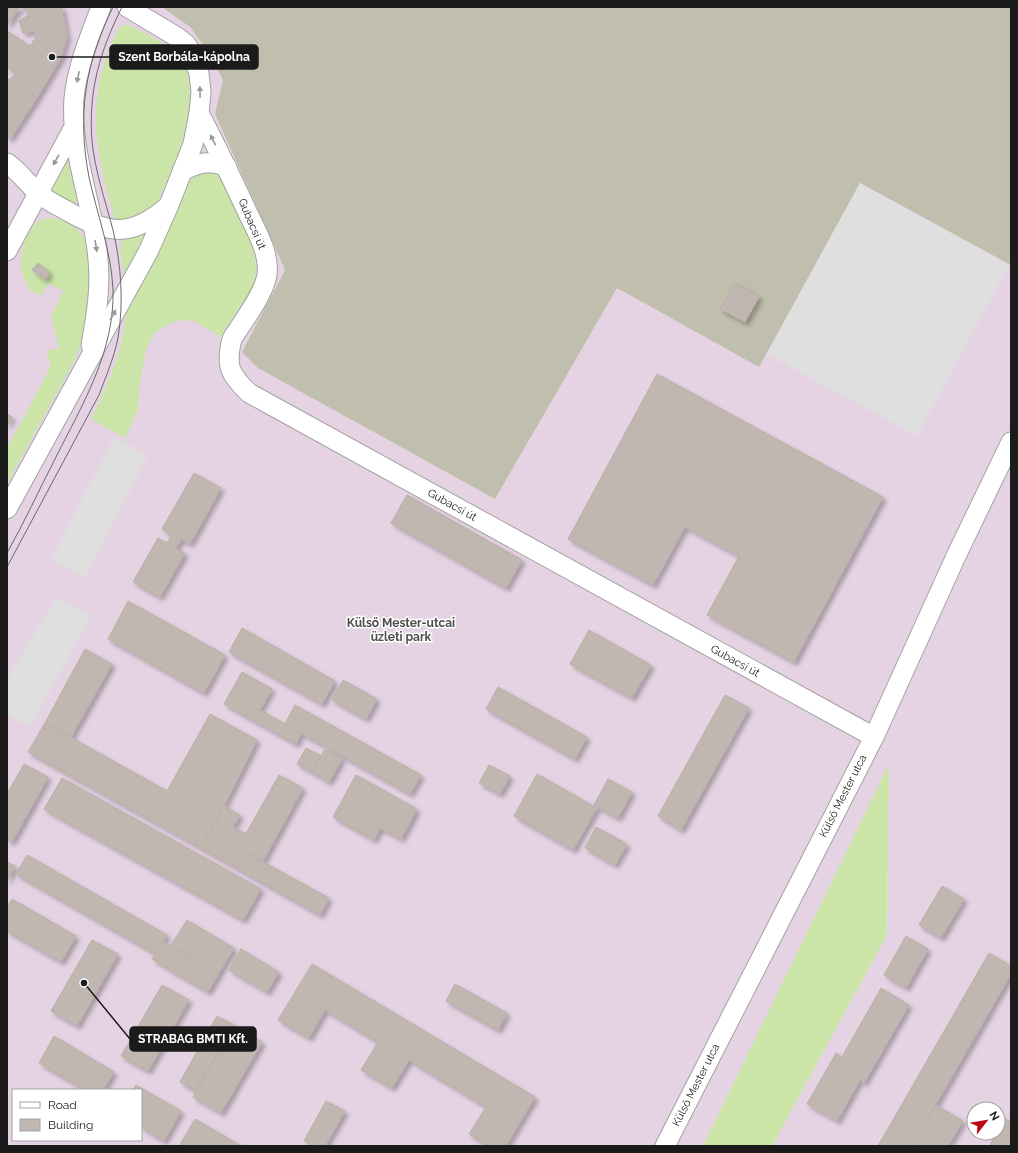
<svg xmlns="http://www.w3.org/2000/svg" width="1018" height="1153" font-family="Raleway,sans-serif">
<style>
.industrial{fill:#e5d3e3;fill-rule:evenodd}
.construction{fill:#c0bfad}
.grass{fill:#cbe5a9}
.parking{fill:#dfdfdf}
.building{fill:#c1b7b1;stroke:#bdaea5;filter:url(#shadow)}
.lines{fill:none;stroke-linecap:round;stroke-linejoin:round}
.minor-casing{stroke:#a2a2a2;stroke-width:21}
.minor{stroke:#fff;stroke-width:19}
.tram{stroke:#696969;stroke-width:1}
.oneway{fill:#989898}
.labels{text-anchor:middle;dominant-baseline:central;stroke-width:3;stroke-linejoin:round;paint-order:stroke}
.street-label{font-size:11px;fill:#1b1b1b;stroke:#fff}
.neighbourhood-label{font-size:12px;font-weight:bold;fill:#4e4e4e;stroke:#fff}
.leader{fill:none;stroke:#1b1b1b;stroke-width:1.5}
.callout-dot{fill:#1b1b1b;stroke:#fff;stroke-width:1.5}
.callout{fill:#1b1b1b;stroke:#1b1b1b;stroke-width:1.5}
.callout-label{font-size:12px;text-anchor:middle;font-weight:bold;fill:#fff}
</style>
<defs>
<filter id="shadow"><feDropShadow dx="3.5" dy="3.5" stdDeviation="2" flood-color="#0004"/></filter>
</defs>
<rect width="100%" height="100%" fill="#ede8e1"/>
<path class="industrial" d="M7,7H1011V1146H772L887,935L889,765L703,1146H7ZM13,1090H141V1140H13ZM974,1109H998V1133H974Z"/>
<path class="construction" d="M162,7H1011V265L860,183L759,367L617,288L495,499L258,368L242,352L285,270L215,114L223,80L209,53L190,27Z"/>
<g class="grass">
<path d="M122,25H129C144,33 173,46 182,60C201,92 181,150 167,181C163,189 160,199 154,205C149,211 141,215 133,218C126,221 121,223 114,217C98,161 86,109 108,52C112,42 115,33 122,25Z"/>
<path d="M67,159L78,201L74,204L49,192Z"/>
<path d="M210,171L218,174L224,180L251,243L255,259L256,273L252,288L221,337L194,321L181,320L168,324L155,333L146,349L139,388L138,410L125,438L91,419L102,396L114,367L122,340L128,303L186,183C194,176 200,173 210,171Z"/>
<path d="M47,218C50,218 55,218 59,219C67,221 81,232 85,239C89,247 89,255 89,263C91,297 87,328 75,360L7,483V448L49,370L50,363L46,351L59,348L51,317L63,291L48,283L41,296L29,290C26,283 22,275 21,267C19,254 26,232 36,223C39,220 43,219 47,218Z"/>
<path d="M150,230L127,271L125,273L123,271C123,263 118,247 122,240Z"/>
<path d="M889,764L887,935L772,1146H703Z"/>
</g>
<g class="parking">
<path d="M860,183L1009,265L917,436L767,354Z"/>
<path d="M114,437L148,455L85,578L51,560Z"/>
<path d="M56,598L91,616L30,727L7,714V679Z"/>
</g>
<g class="building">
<path d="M7,7H20L7,26Z"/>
<path d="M20,7H62L67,37L61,58L37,98L10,80L16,73L7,67V31L30,46L36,37L34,31L23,33L19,21L29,15L27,11Z"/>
<path d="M7,78L37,98L10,139L7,137Z"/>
<path d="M38,263L50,273L45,280L32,270Z"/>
<path d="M734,283L759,297L745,322L720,309Z"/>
<path d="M657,374L883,497L794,662L707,615L739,556L685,527L653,585L568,539Z"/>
<path d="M7,414L12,417L7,426Z"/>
<path d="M194,473L221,488L190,544L181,539L176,549L185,553L160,597L133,582L158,538L167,543L172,535L162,529Z"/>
<path d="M407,495L522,560L506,588L391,523Z"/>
<path d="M128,601L225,655L204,693L108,639Z"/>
<path d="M242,628L335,681L322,704L229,652Z"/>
<path d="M589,630L651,665L632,698L570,664Z"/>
<path d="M85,649L112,664L71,737L45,723Z"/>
<path d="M242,672L272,689L260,710L230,693Z"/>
<path d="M343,680L377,699L366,719L332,700Z"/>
<path d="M498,687L587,737L575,759L486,709Z"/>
<path d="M230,693L301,733L296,744L224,704Z"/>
<path d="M725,695L749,708L681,830L658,816Z"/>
<path d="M295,705L421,775L410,794L285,724Z"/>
<path d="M210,714L257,740L224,806L201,848L28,752L45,723L167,791Z"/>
<path d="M306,748L321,756L312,772L297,764Z"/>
<path d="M325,749L342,759L329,782L312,772Z"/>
<path d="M24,764L48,777L12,842L7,840V794Z"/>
<path d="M489,765L510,776L500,794L479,783Z"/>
<path d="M537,774L597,808L573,850L514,816Z"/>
<path d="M279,775L303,788L263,861L238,848Z"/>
<path d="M356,775L417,809L401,839L380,828L374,840L333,817Z"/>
<path d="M62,778L261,889L243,920L44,809Z"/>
<path d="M608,779L632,792L618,818L594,805Z"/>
<path d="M224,806L240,815L233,827L246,834L238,848L329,898L320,915L201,848Z"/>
<path d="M596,827L627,844L615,865L585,848Z"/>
<path d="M27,855L167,935L156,954L16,874Z"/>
<path d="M7,862L15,866L7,881Z"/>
<path d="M942,886L964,899L941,938L919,925Z"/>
<path d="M12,899L76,936L61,962L7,931V907Z"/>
<path d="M187,920L234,948L219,973L171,945Z"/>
<path d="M906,936L928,949L906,988L884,975Z"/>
<path d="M92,940L118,954L77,1026L51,1011Z"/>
<path d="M163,941L219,973L208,992L152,959Z"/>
<path d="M241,949L279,972L267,992L229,970Z"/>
<path d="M989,953L1011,966V974L912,1146H878Z"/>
<path d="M312,964L535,1097L506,1146H489L469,1134L486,1107L409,1060L392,1088L361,1070L378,1042L325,1010L309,1038L278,1020Z"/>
<path d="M455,984L507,1013L498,1030L446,1001Z"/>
<path d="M162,985L189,1000L148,1071L121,1056Z"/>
<path d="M881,988L909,1005L864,1083L860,1080L837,1121L807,1104L836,1053L842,1057Z"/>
<path d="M217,1016L234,1025L196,1091L180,1082Z"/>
<path d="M234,1025L262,1042L221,1113L193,1097Z"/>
<path d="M54,1036L114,1072L103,1090H86L39,1063Z"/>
<path d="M136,1085L181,1111L164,1141L141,1127V1090H133Z"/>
<path d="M326,1101L345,1111L325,1146H313L304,1141Z"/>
<path d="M936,1105L963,1121L948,1146H912Z"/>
<path d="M1004,1118L1011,1122V1146H990L996,1133H998V1129Z"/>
<path d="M195,1119L241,1146H179Z"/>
</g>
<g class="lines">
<g class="minor-casing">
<g id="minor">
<path d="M199,113C216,145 231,177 246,209C255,229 270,252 267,275C264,294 242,323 232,339C225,366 230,375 249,393L874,737"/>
<path d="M7,163C19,171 27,183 38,193C47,201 59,206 69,212C109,234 131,238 167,207"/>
<path d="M182,171C198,163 210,159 227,167"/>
<path d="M7,251L74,127"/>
<path d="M91,345C96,317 101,288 98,260C94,205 70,154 74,98C77,67 90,36 101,7"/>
<path d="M7,509L148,252L169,205L193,144L199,113L201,92L199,74L192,53L186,44L177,37L127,7"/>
<path d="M665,1146L874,737L957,554L1011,442"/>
</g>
</g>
<use href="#minor" class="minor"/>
<g class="tram">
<path d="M7,553C24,523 39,490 55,459C82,405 115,352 113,289C111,250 97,214 89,177C77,115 85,63 113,7"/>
<path d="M7,567L99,395C106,376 114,358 118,338C124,302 121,264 113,230C105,200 95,171 92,141C88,91 100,51 122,7"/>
</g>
</g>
<defs><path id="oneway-solid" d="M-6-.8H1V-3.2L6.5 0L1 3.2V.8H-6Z"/></defs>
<g class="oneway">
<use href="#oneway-solid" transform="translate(78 77) rotate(102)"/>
<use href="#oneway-solid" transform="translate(200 92) rotate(-91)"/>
<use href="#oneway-solid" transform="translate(213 140) rotate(-117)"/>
<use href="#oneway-solid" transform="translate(56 160) rotate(119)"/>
<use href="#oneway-solid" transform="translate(96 246) rotate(81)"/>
<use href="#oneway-solid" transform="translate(113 315) rotate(-61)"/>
</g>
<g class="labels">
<g class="street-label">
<text transform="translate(252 224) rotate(67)">Gubacsi út</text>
<text transform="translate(452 505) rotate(29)">Gubacsi út</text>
<text transform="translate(735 661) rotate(29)">Gubacsi út</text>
<text transform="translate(843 796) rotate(-63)">Külső Mester utca</text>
<text transform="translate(696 1085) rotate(-63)">Külső Mester utca</text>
</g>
<g class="neighbourhood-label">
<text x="401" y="623">Külső Mester-utcai<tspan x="401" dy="14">üzleti park</tspan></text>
</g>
</g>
<path class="leader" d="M52 57L110 57M84 983L130 1039"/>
<g class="callout-dot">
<circle cx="52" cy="57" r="4"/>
<circle cx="84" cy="983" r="4"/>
</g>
<g class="callout">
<rect x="110" y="45" width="148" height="24" rx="4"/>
<rect x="130" y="1027" width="126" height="24" rx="4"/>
</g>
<g class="callout-label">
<text x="184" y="61">Szent Borbála-kápolna</text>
<text x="193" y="1043">STRABAG BMTI Kft.</text>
</g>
<rect width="1018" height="1153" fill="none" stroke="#1b1b1b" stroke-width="16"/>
<rect x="12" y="1089" width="130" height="52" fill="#ffffff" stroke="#a4a4a4"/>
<rect x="20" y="1102" width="20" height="6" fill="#ffffff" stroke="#a4a4a4"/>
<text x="48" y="1109" font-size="12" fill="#1b1b1b">Road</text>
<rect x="20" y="1119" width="20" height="12" fill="#c1b7b1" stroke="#a4a4a4"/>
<text x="48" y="1129" font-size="12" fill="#1b1b1b">Building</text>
<g transform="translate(986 1121) rotate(59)"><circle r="19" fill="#ffffff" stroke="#a4a4a4"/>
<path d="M0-3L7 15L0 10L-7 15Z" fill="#bd0916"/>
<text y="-6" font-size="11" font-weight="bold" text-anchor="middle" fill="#1b1b1b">N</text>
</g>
</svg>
